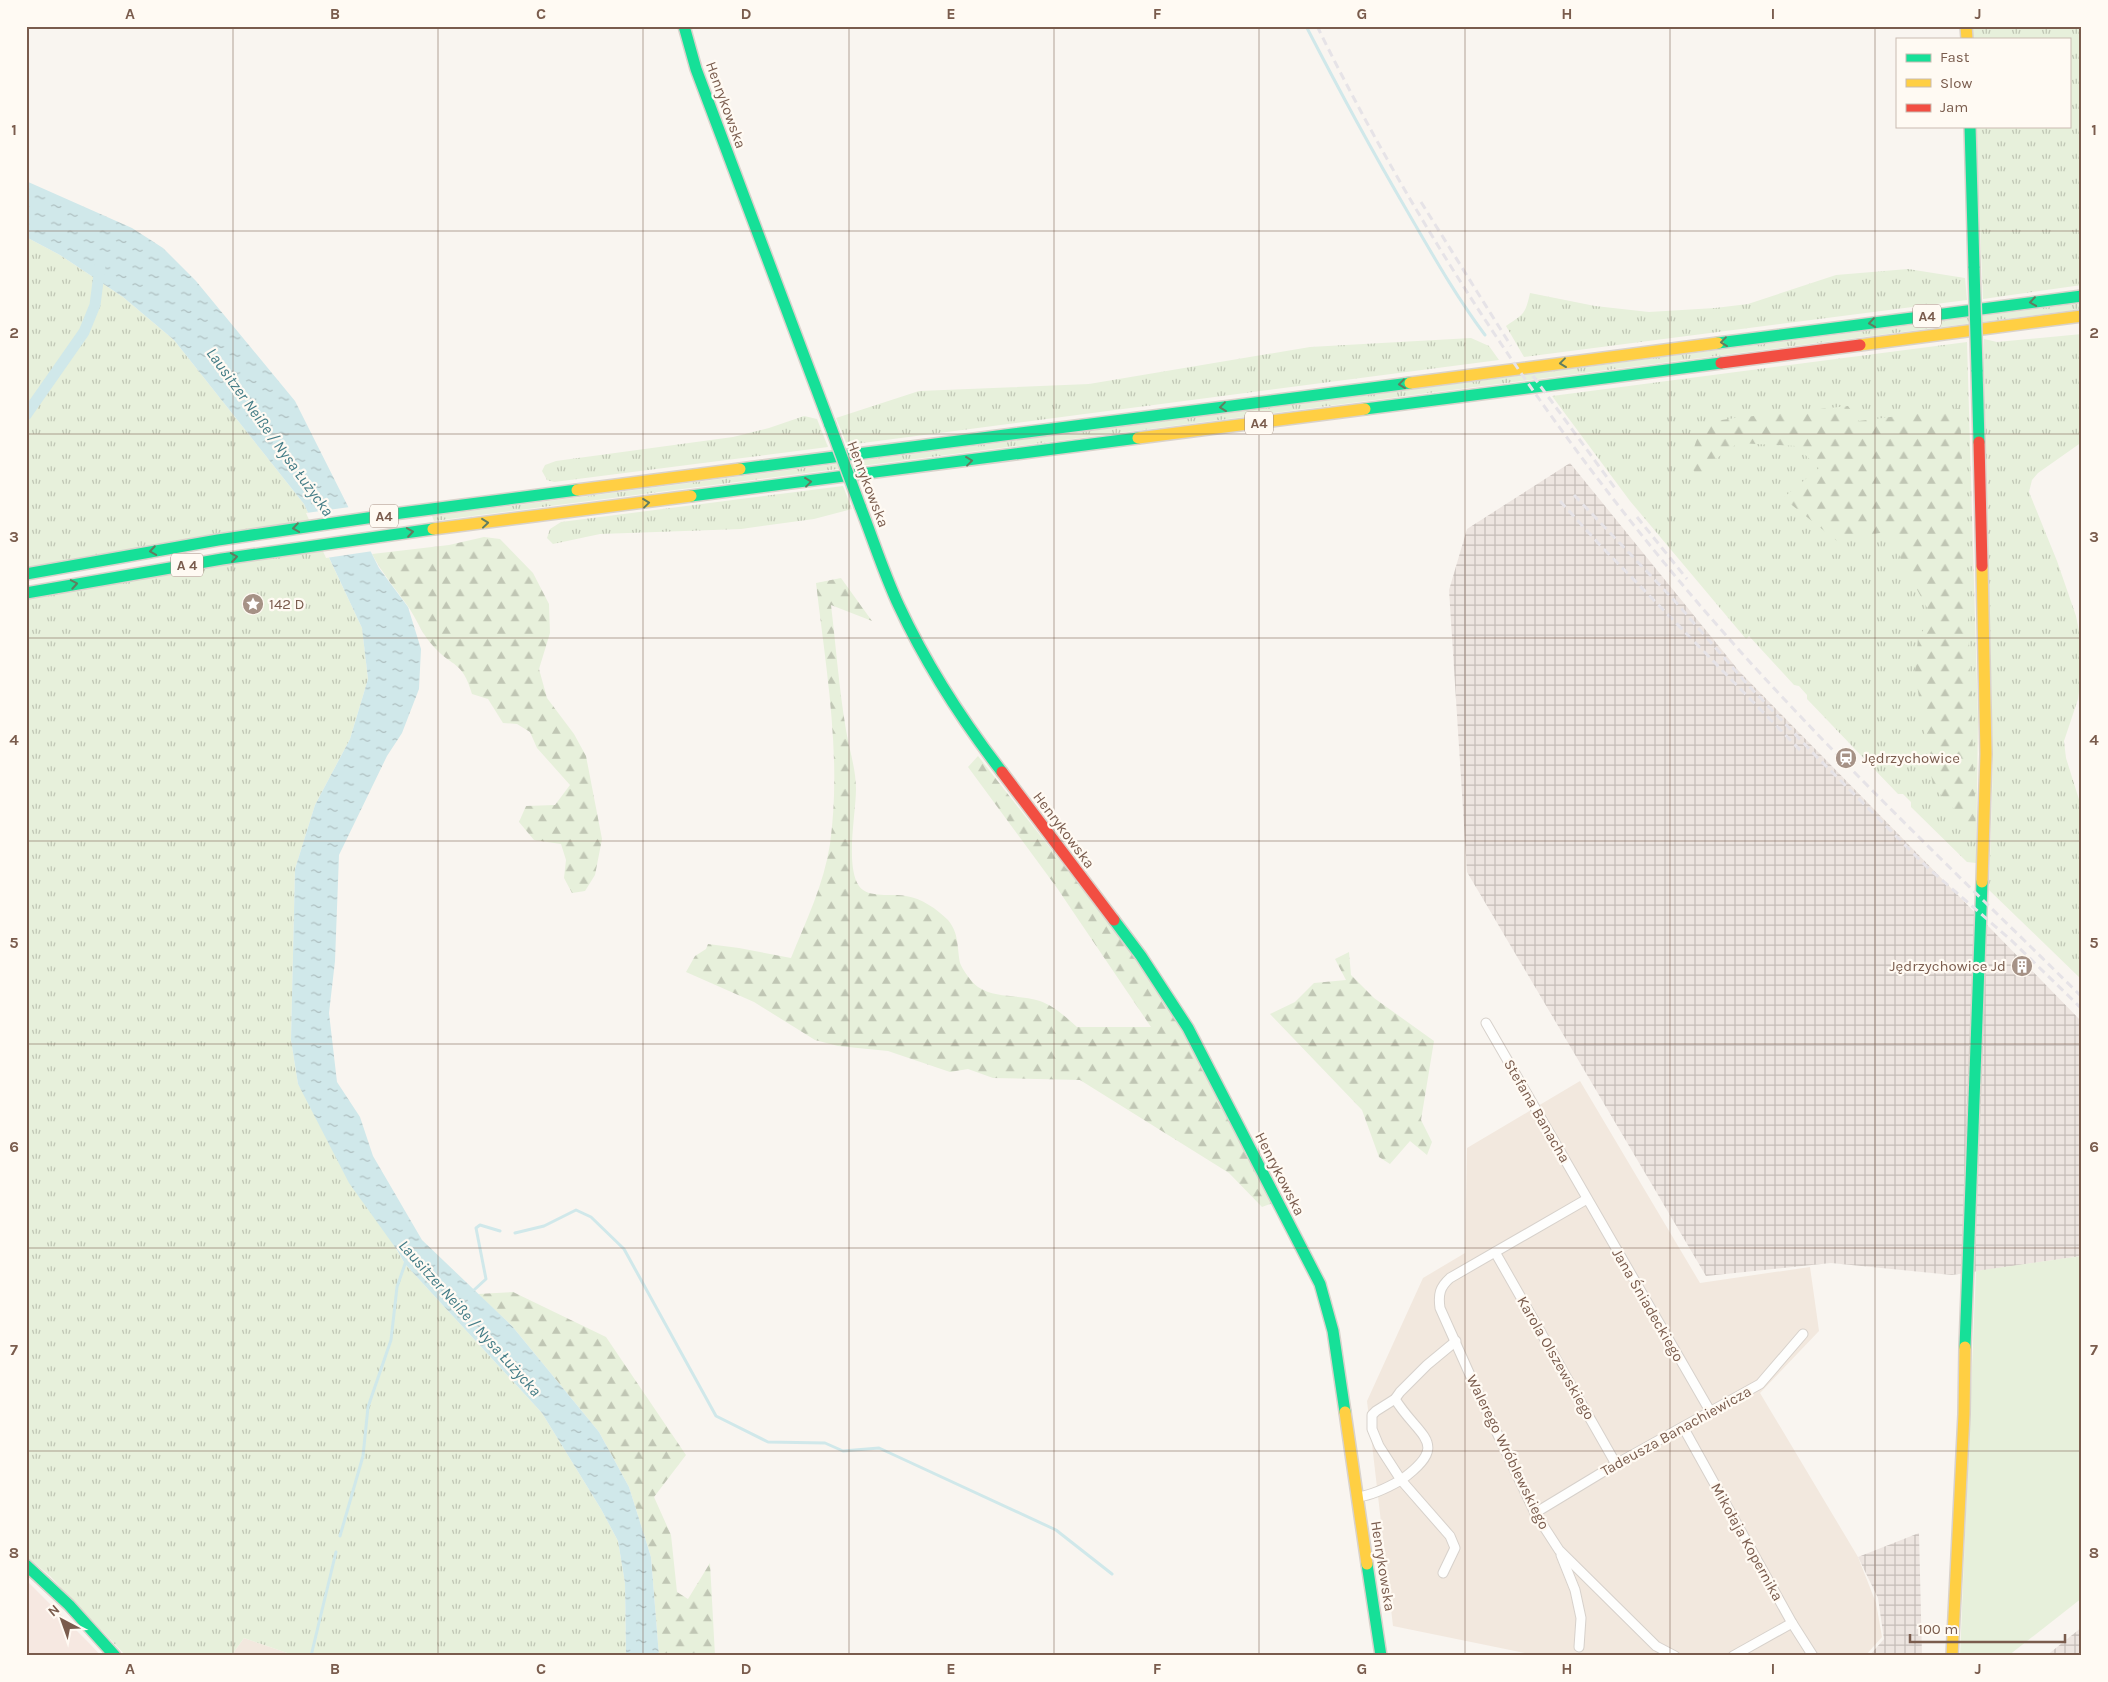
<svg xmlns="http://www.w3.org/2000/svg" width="2108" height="1682" font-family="Karla,sans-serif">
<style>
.residential{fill:#f2e8de}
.commercial{fill:#f6e8e1}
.industrial{fill:url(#industrial-grid)}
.grass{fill:url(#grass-tufts)}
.forest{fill:url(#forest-firs)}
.garden{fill:#e7f0db}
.water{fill:url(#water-ripples)}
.pier{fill:#f9f5f0}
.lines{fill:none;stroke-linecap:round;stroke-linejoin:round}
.stream{stroke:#d0e8ea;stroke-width:3}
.canal{stroke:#d0e8ea;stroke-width:11}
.street-casing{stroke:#d7d1cb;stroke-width:11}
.fast-casing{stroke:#d9d2cb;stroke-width:14}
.slow-casing{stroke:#d9d2cb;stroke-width:14}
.jam-casing{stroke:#d9d2cb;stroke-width:14}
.street{stroke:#fefefd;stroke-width:9}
.fast{stroke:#16e098;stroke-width:11}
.slow{stroke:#ffcf43;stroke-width:11}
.jam{stroke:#f24e42;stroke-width:11}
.rail{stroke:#e6e3e7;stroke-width:3;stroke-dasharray:8 5;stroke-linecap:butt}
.fast-bridge-casing{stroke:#d9d2cb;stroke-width:14;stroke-linecap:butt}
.fast-bridge{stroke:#16e098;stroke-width:11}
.oneway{stroke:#617d60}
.grid{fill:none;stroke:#7a5c4d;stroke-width:1;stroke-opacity:0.55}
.labels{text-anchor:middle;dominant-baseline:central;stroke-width:4.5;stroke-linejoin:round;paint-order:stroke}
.shield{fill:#fffaf3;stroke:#a28b7f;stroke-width:1}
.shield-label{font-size:14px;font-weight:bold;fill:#7a5c4d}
.street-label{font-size:15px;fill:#7a5c4d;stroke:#fffaf3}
.poi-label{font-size:15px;fill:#7a5c4d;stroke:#fffaf3;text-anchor:start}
.water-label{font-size:16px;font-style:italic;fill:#437c86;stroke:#fffaf3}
.neatline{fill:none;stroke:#7a5c4d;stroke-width:2}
.grid-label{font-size:16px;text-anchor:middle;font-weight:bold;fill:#7a5c4d}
</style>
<defs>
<pattern id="industrial-grid" width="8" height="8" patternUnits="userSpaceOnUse" patternTransform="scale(1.25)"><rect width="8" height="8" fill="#ede5e0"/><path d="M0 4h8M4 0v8" fill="none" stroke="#c5bdb8"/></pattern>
<pattern id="grass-tufts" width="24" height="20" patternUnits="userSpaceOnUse" patternTransform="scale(1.25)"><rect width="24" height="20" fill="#e7f0db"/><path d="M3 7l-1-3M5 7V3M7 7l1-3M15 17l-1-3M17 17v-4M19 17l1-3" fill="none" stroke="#c0c6b4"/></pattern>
<pattern id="forest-firs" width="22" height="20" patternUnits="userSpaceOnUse" patternTransform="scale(1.25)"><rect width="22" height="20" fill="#e7f0db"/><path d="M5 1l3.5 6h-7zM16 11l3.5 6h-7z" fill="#c0c6b4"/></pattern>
<pattern id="water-ripples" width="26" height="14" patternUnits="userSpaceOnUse" patternTransform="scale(1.25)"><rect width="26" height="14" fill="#d0e8ea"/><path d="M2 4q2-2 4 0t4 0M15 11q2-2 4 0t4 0" fill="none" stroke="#aebfc0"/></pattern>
</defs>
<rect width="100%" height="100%" fill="#f9f5f0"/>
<g class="residential">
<path d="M1580,1081L1700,1283L1810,1267L1819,1331L1760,1393L1858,1557L1876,1603L1882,1637L1865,1656H1539L1393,1626L1367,1401L1423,1278L1465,1253L1467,1148Z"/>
<path d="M244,1638L296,1656H231Z"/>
</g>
<path class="commercial" d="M26,1580L90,1644L101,1656H26Z"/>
<g class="industrial">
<path d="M1570,463L1739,671L2082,1022V1256L1952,1275L1831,1263L1706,1276L1467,872L1449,590L1467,529Z"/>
<path d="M1919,1533L1922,1656H1869L1884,1639L1878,1598L1858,1557Z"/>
<path d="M2082,1627V1656H2046Z"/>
</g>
<g class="grass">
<path d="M1973,26H2082V285L1983,299L1976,126H2069V39H1973Z"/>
<path d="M26,237L60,255L123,297L174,340L304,504L314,525L26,573Z"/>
<path d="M1908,269L1965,278L1967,300L1524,357L1506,326C1523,314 1525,316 1530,293L1595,306L1649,312L1715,308L1748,304L1836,275Z"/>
<path d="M2082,303V309L434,521L432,516Z"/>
<path d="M2082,334V442L2038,473L2032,480L2029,492L2057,561L2076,616L2082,646V668L2078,699L2064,741L2066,758L2082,809V980L1989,890L1993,763L1984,368V339L1997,342Z"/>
<path d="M1471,338L1489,346L1499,360L847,445L836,418L919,391L1089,384L1310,347Z"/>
<path d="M1967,342L1978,721L1976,863L1967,862L1911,807V802L1903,794H1898L1807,699V695L1799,686L1794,685L1749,636L1746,639L1630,501L1552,396Z"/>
<path d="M804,416L817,419L828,447L554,482L547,480L542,471L545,465L556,461L733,437L769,428Z"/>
<path d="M843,486L852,509L814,519L741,529L600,534L553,544L547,538L550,529L561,522Z"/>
<path d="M323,545L362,628L368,679L350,739L315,805L295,869L291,1040L298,1084L405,1264L542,1413L601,1509L618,1541L625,1583L626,1656H296L244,1638L231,1656H126L50,1576L26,1556V593Z"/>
</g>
<g class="forest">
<path d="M1848,406L1859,421L1960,408L1976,834L1933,786L1915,672L1918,638L1932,617L1901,560L1891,531L1837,541L1783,498L1819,468L1796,446L1738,443L1717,458L1701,483L1689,463L1702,423L1735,418Z"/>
<path d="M484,537L500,539L533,573L549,604L550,633L539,669L547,698L574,734L586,756L602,839L595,875L585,891L572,893L564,878L566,860L561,844L534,840L519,822L526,806L555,805L570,785L537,748L530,732L517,724L503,723L488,699L472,694C462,660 453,668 434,647C422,635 417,619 407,605C395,588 382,573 372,554L449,545Z"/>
<path d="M841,578L872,621L831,605C836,647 839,688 846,730C849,749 856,769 856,789C856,814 845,865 859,886C868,899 893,893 906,896C921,898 937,909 948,920C959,933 957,947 960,963C962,969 972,983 978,987C996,999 1020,994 1040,1001C1054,1006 1066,1017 1077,1027H1151L1057,888L968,767L978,756L1106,919L1157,989L1185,1031L1273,1203L1262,1207L1229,1173L1080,1080L993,1078L968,1069L950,1072L888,1051L838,1046L815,1040L754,1002L686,972L695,956L706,949L708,944L739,948L791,958C806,921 824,884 830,844C842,757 826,669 816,583Z"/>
<path d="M1349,952L1351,975L1374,998L1434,1041L1421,1120L1432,1142L1427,1155L1410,1141L1390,1164L1379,1157L1362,1110L1270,1014L1295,1002L1314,983L1346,980L1335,959Z"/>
<path d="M513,1292L606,1337L686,1455L654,1497L671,1535L677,1592L688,1599L710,1563L715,1656H659L651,1557L629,1487L599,1432L512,1326L478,1294Z"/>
</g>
<path class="garden" d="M2082,1256V1598L2008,1656H1960L1976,1271Z"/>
<path class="water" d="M26,181L132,228L163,248L196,281L295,401L379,568L408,607L421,649L419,689L402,733L387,756L339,855L335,961L329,1013L337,1082L360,1117L373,1156L422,1240L512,1326L599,1432L629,1487L651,1557L659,1656H626L625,1583L618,1541L601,1509L542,1413L405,1264L397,1250L349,1183L298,1084L291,1040L295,869L315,805L350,739L368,679L362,628L304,504L174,340L123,297L60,255L26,237Z"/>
<path class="pier" d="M350,507L373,551L326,558L306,513Z"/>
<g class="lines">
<g class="stream">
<path d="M1306,26C1338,88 1371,149 1406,209C1431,252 1455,295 1485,335"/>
<path d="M515,1233L544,1226L576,1210L591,1217L624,1249L716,1416L768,1442L825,1443L843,1451L879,1448L1056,1530L1112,1574"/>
<path d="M474,1290L486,1279L476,1228L480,1225L500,1231"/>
<path d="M340,1536L363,1456L368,1407L391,1340L397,1287L406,1261"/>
<path d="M311,1656L336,1552"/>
</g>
<path class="canal" d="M26,415L84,332L95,305L100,266"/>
<g class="street-casing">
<g id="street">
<path d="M1486,1023L1710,1411"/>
<path d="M1587,1199L1450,1278C1440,1287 1438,1294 1440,1308L1479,1395L1535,1513L1559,1550L1656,1646L1675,1656"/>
<path d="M1495,1252L1616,1464"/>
<path d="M1395,1399C1419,1438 1452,1443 1401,1480L1450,1536L1455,1548L1443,1573"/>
<path d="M1683,1427L1792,1623L1813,1656"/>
<path d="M1358,1497C1373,1495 1387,1488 1401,1480L1379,1446L1372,1429V1415L1376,1411L1395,1399L1400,1392L1427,1365L1456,1341"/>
<path d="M1535,1513L1616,1464L1760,1384L1803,1334"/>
<path d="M1561,1555L1575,1590L1581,1618L1579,1647"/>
<path d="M1733,1656L1792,1623"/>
</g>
</g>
<g class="fast-casing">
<g id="fast">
<path d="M684,26L696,69L830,425"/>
<path d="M1970,126L1974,268"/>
<path d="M1718,343L2082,296"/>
<path d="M1977,370L1979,442"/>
<path d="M1365,409L1721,363"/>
<path d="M740,469L1410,383"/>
<path d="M691,496L1138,438"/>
<path d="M860,506C873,539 884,574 899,606C927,666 962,720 1002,772"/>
<path d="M26,574L218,540L401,513L577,490"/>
<path d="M26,593L222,559L433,529"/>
<path d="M1114,920L1141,956L1188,1028L1320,1284L1333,1331L1345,1412"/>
<path d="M1965,1347L1982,882"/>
<path d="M1367,1564L1381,1656"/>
<path d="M26,1565L69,1605L115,1656"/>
</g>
</g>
<g class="slow-casing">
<g id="slow">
<path d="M1966,26L1967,39"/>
<path d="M1860,345L2082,316"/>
<path d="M1410,383L1718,343"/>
<path d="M1138,438L1365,409"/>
<path d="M577,490L740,469"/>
<path d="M433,529L691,496"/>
<path d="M1982,566L1986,754L1982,882"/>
<path d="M1345,1412L1367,1564"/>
<path d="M1952,1656L1964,1414L1965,1347"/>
</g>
</g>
<g class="jam-casing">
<g id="jam">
<path d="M1721,363L1860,345"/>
<path d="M1979,442L1982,566"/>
<path d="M1002,772L1114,920"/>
</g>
</g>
<use href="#street" class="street"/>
<use href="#fast" class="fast"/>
<use href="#slow" class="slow"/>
<use href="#jam" class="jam"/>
<g class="rail">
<path d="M1317,26C1428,252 1572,463 1739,650C1848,771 1966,883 2082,997"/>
<path d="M1421,202L1511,346"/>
<path d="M1533,376L1617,491"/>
<path d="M1574,495L1673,599L1748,685L1815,755L1927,867L2011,940L2082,1009"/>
<path d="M1560,501L1599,544L1801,751"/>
<path d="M1637,517L1687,579"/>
<path d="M2079,1022L2082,1024"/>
</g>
<g class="fast-bridge-casing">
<g id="fast-bridge">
<path d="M1974,268L1977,370"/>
<path d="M830,425L860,506"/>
</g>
</g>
<use href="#fast-bridge" class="fast-bridge"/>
</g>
<defs><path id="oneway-chevron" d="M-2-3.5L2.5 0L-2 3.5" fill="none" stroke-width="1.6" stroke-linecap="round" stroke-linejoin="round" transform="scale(1.25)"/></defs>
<g class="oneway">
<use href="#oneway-chevron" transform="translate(2033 302) rotate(172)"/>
<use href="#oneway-chevron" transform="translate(1872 323) rotate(172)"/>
<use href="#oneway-chevron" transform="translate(1724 342) rotate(173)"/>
<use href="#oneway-chevron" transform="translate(1563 363) rotate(173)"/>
<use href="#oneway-chevron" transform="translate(1402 384) rotate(173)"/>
<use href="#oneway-chevron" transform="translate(1223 407) rotate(173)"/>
<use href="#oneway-chevron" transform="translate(969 461) rotate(-7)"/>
<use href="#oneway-chevron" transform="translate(808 482) rotate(-7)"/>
<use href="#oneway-chevron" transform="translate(646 503) rotate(-7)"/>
<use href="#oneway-chevron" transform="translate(485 523) rotate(-6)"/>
<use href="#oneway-chevron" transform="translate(296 528) rotate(172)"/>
<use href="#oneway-chevron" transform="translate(410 532) rotate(-8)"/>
<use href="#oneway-chevron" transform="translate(153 551) rotate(171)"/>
<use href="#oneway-chevron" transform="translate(234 557) rotate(-9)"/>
<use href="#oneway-chevron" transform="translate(74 584) rotate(-10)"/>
</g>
<path class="grid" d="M233,26V1656M438,26V1656M643,26V1656M849,26V1656M1054,26V1656M1259,26V1656M1465,26V1656M1670,26V1656M1875,26V1656M26,231H2082M26,434H2082M26,638H2082M26,841H2082M26,1044H2082M26,1248H2082M26,1451H2082"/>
<defs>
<g id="sight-disc" transform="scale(1.125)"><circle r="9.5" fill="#a69286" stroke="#fffaf3"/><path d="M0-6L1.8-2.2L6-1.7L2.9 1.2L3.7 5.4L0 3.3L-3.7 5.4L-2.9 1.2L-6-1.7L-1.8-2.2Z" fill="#fff"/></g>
<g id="station-disc" transform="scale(1.125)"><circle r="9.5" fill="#a69286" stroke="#fffaf3"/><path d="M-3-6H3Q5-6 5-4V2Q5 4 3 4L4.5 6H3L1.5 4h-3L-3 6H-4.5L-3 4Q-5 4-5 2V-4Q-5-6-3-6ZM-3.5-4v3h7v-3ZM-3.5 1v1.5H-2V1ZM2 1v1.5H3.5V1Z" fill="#fff"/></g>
<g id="building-disc" transform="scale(1.125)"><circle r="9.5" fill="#a69286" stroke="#fffaf3"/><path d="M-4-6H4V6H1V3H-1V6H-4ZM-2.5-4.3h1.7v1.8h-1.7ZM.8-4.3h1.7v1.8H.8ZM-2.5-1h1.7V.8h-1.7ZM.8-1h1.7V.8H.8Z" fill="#fff"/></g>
</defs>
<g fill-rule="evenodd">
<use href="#sight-disc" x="253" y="604"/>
<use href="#station-disc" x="1846" y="758"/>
<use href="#building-disc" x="2022" y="966"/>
</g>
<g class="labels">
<g class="shield">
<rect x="1913" y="304.5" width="28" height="23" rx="4"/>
<rect x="1245" y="411.5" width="28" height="23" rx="4"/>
<rect x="370" y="504.5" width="28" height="23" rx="4"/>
<rect x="171" y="553.5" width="32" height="23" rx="4"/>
</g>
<g class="shield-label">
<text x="1927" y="316">A4</text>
<text x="1259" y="423">A4</text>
<text x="384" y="516">A4</text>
<text x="187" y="565">A 4</text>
</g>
<g class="street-label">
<text transform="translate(726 105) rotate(70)">Henrykowska</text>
<text transform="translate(868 484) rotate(69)">Henrykowska</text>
<text transform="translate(1064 830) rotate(53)">Henrykowska</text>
<text transform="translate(1537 1111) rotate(60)">Stefana Banacha</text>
<text transform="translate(1280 1174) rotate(63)">Henrykowska</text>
<text transform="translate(1648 1305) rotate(60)">Jana Śniadeckiego</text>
<text transform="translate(1556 1358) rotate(60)">Karola Olszewskiego</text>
<text transform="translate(1676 1431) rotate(-29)">Tadeusza Banachiewicza</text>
<text transform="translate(1508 1452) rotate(64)">Walerego Wróblewskiego</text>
<text transform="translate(1747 1542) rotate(61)">Mikołaja Kopernika</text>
<text transform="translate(1383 1566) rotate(81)">Henrykowska</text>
</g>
<g class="poi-label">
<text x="269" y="604">142 D</text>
<text x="1862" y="758">Jędrzychowice</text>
<text x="2006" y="966" text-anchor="end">Jędrzychowice Jd</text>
</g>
<g class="water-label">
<text transform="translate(270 432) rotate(54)">Lausitzer Neiße / Nysa Łużycka</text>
<text transform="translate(470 1318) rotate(48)">Lausitzer Neiße / Nysa Łużycka</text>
</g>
</g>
<rect width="2108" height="1682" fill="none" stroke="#fffaf3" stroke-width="55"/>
<rect x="1896" y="38" width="175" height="90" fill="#fffaf3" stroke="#cabbb1"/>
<rect x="1906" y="54" width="25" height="8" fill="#16e098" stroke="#cabbb1"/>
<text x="1940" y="62" font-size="15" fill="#7a5c4d">Fast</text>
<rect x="1906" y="79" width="25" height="8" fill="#ffcf43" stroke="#cabbb1"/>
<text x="1940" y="88" font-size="15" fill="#7a5c4d">Slow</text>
<rect x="1906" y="104" width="25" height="8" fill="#f24e42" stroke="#cabbb1"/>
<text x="1940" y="112" font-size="15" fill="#7a5c4d">Jam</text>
<g transform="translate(62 1620) rotate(319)" stroke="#fffaf3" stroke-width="4" paint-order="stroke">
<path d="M0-4L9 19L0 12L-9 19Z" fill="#7a5c4d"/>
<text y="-8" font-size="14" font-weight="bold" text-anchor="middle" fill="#7a5c4d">N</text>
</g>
<path d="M1910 1634v8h155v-8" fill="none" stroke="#7a5c4d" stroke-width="2.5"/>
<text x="1918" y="1634" font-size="15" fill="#7a5c4d" stroke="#fffaf3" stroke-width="4" paint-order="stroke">100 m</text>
<rect x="28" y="28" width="2052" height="1626" class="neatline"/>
<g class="grid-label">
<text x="130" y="19">A</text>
<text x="335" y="19">B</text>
<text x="541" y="19">C</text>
<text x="746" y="19">D</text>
<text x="951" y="19">E</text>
<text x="1157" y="19">F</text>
<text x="1362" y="19">G</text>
<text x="1567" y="19">H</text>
<text x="1773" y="19">I</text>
<text x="1978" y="19">J</text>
<text x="14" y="135">1</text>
<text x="2094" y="135">1</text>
<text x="14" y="338">2</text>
<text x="2094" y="338">2</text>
<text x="14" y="542">3</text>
<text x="2094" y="542">3</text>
<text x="14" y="745">4</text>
<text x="2094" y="745">4</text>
<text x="14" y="948">5</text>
<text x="2094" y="948">5</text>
<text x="14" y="1152">6</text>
<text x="2094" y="1152">6</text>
<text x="14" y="1355">7</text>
<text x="2094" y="1355">7</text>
<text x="14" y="1558">8</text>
<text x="2094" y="1558">8</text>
<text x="130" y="1674">A</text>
<text x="335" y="1674">B</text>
<text x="541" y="1674">C</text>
<text x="746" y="1674">D</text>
<text x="951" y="1674">E</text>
<text x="1157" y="1674">F</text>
<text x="1362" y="1674">G</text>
<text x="1567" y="1674">H</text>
<text x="1773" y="1674">I</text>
<text x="1978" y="1674">J</text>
</g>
</svg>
